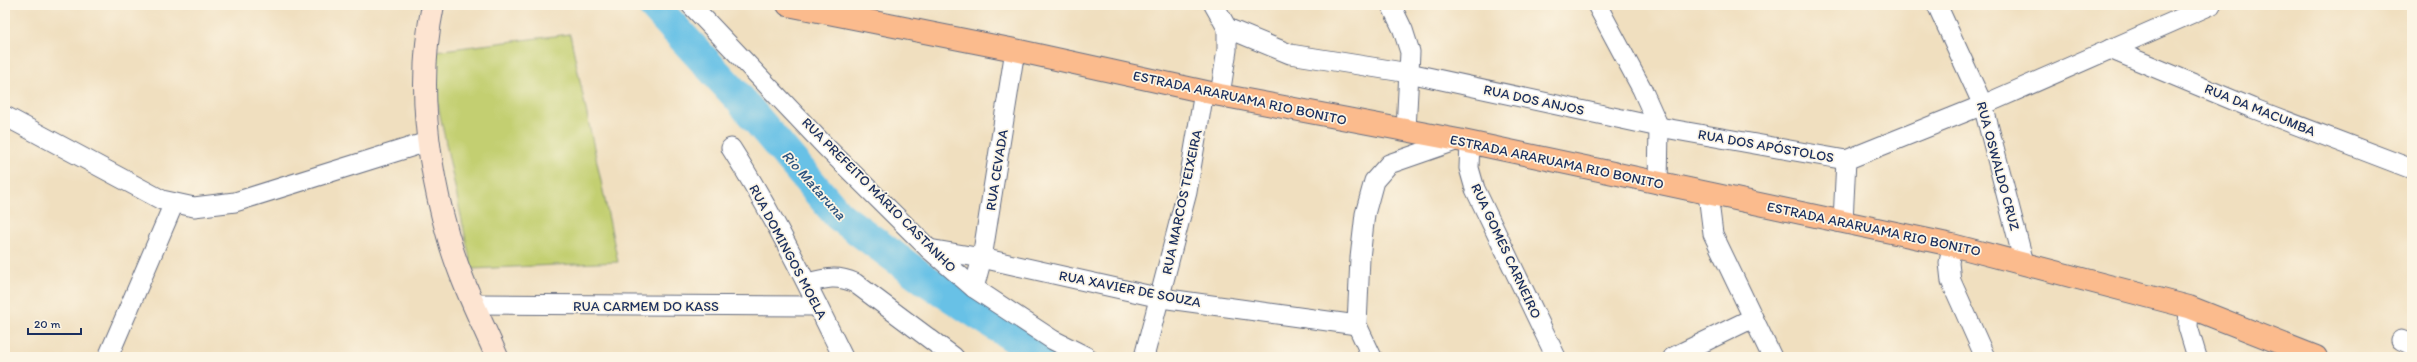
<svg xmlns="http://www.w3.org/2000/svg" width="2417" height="362" font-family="Itim,sans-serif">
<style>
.green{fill:#c3cf71;stroke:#6f7f68}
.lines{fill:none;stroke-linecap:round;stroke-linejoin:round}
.river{stroke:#68c1e6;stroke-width:32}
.street-casing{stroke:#666d80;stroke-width:21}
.secondary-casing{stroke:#666d80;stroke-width:24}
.primary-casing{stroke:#666d80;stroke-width:24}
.street{stroke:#fff;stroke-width:19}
.secondary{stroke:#fde4d1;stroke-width:22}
.primary{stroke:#fbbb8d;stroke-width:22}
.labels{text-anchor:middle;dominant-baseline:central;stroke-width:3.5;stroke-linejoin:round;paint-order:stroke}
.street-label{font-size:14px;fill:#1b2f5e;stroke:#fcf5e5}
.water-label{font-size:15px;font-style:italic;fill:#2e5480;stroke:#fcf5e5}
</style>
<rect width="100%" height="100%" fill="#fcf5e5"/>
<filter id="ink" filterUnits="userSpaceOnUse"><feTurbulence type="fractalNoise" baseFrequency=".025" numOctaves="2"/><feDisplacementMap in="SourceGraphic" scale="8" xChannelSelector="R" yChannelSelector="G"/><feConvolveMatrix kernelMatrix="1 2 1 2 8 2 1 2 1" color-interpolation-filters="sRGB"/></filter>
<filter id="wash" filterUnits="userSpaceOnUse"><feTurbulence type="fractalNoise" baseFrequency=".012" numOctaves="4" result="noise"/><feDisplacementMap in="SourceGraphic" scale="16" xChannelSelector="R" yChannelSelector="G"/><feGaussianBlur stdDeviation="0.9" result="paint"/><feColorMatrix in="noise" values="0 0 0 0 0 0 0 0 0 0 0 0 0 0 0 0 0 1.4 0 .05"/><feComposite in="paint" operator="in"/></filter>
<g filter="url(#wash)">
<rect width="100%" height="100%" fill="#f0dfbf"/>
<path class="green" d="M570,34L618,262L472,269L427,52Z"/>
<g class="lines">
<path class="river" d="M653,5L737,96L838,215L923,278L1045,357"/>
</g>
</g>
<g filter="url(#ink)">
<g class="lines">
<g class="street-casing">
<g id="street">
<path d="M691,5L826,147L929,249L974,288L1053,340L1087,357"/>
<path d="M1214,5L1227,28V50L1220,95"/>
<path d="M1391,5L1403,30L1410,52L1406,130"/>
<path d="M1597,5L1642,89L1659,127L1658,184"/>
<path d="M1937,5L1983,105L2024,263"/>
<path d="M1227,28L1290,54L1409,73L1659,127L1846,160L1983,105L2211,5"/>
<path d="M2110,49L2252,108L2412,169"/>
<path d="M5,116L162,200L194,207L235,202L427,142"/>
<path d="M1470,142L1469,168L1475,189L1556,357"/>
<path d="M731,148C774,215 808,286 843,357"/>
<path d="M1708,194L1713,234L1772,357"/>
<path d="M1843,221L1846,160"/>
<path d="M1952,245L1949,263L1951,281L1985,357"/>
<path d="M929,249L982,258L1161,298L1357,325"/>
<path d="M808,283C826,278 837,275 855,283L954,357"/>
<path d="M974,288L982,258L1015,50"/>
<path d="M474,304L818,306"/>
<path d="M2189,307L2188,327L2197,357"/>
<path d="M2401,340L2412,345"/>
<path d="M108,357L174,203"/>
<path d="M1144,357L1187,192L1204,92"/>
<path d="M1372,357L1357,325L1360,258L1365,214L1374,181L1389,164L1458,140"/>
<path d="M1673,357L1753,318"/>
</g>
</g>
<g class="secondary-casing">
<path id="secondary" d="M433,5C417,81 427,162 448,236C459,277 480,318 497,357"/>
</g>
<g class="primary-casing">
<path id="primary" d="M788,5L1015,50L1220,95L1458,140L1952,245L2189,307L2316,357"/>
</g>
<use href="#street" class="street"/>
<use href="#secondary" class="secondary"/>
<use href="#primary" class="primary"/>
</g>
</g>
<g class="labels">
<g class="street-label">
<text transform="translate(1240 98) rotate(12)">ESTRADA ARARUAMA RIO BONITO</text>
<text transform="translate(1534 100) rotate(12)">RUA DOS ANJOS</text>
<text transform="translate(2260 110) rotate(22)">RUA DA MACUMBA</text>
<text transform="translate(1766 146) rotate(10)">RUA DOS APÓSTOLOS</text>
<text transform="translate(1557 162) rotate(12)">ESTRADA ARARUAMA RIO BONITO</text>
<text transform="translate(1998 166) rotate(75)">RUA OSWALDO CRUZ</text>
<text transform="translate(997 170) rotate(-81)">RUA CEVADA</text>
<text transform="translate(879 195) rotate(45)">RUA PREFEITO MÁRIO CASTANHO</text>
<text transform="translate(1182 202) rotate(-78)">RUA MARCOS TEIXEIRA</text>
<text transform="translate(1874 229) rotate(12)">ESTRADA ARARUAMA RIO BONITO</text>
<text transform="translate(1506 251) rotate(65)">RUA GOMES CARNEIRO</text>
<text transform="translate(788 252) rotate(62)">RUA DOMINGOS MOELA</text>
<text transform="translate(1130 289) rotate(11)">RUA XAVIER DE SOUZA</text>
<text x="646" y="306">RUA CARMEM DO KASS</text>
</g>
<g class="water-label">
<text transform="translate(814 185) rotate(48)">Rio Mataruna</text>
</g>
</g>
<rect width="2417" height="362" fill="none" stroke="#fcf5e5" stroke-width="20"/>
<path d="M28 328v6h53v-6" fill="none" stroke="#1b2f5e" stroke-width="2"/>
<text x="34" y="328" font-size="12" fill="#1b2f5e" stroke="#fcf5e5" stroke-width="3" paint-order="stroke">20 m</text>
</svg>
